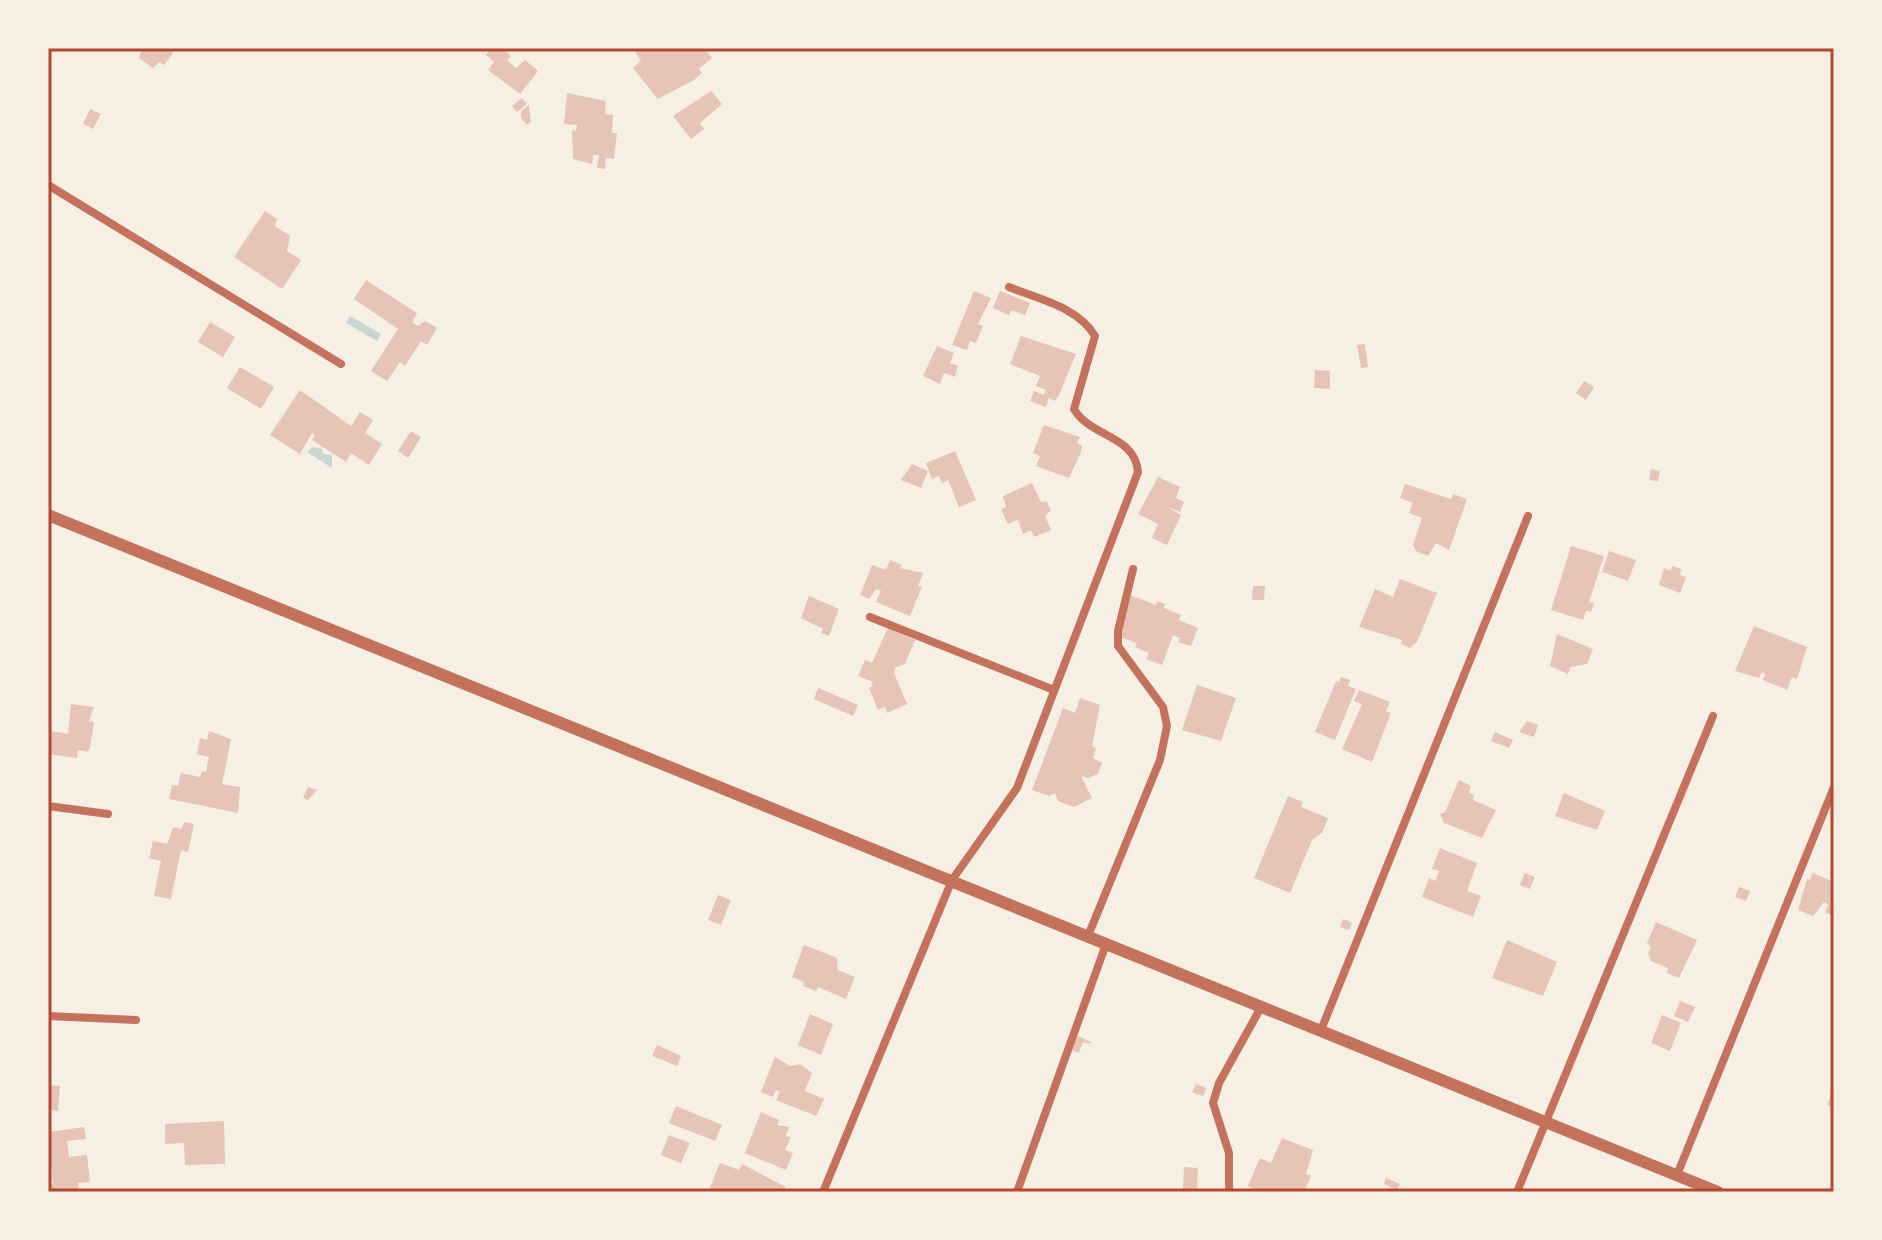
<svg xmlns="http://www.w3.org/2000/svg" width="1882" height="1240" font-family="'Fira Sans Condensed',sans-serif">
<style>
.water{fill:#c9d6d2}
.building{fill:#e6c5b7}
.lines{fill:none;stroke-linecap:round;stroke-linejoin:round}
.minor{stroke:#c5725c;stroke-width:8}
.tertiary{stroke:#c5725c;stroke-width:12}
.neatline{fill:none;stroke:#b5482f;stroke-width:3}
</style>
<rect width="100%" height="100%" fill="#f6efe4"/>
<g class="water">
<path d="M350,316L381,334L377,341L346,323Z"/>
<path d="M313,447L322,449L323,454L332,455V468L307,452Z"/>
</g>
<g class="building">
<path d="M142,48H169L173,53L164,65L159,62L153,68L139,58Z"/>
<path d="M492,48H502L511,56L507,60L516,68L525,60L538,71L520,94L488,70L494,62L486,55Z"/>
<path d="M633,48H704L712,58L699,69L702,73L694,80L658,99L633,68L641,61Z"/>
<path d="M711,91L722,104L700,123L704,129L691,139L673,116Z"/>
<path d="M567,93L606,101L605,114L613,115L612,133H617L614,159L606,158L605,169L597,168L599,155H593L592,164L573,159L572,130L576,131L577,125L564,124Z"/>
<path d="M522,98L527,104L517,112L512,106Z"/>
<path d="M529,105L531,122L527,125L521,118V111Z"/>
<path d="M90,109L101,114L93,129L83,124Z"/>
<path d="M265,211L277,219L275,226L290,236L287,251L301,260L282,289L234,257Z"/>
<path d="M366,280L417,313L412,322L418,326L425,321L437,328L427,345L421,341L405,366L400,362L387,381L371,371L398,329L354,299Z"/>
<path d="M974,291L991,298L978,324L983,326L976,343L970,341L967,350L952,345Z"/>
<path d="M1000,291L1030,303L1025,315L1011,310L1009,315L993,308Z"/>
<path d="M210,322L235,337L223,357L198,342Z"/>
<path d="M1021,336L1076,354L1059,395L1055,401L1049,398L1046,407L1030,401L1034,391L1044,395L1046,390L1036,386L1040,376L1010,364Z"/>
<path d="M1365,344L1368,367L1361,368L1357,345Z"/>
<path d="M937,346L954,353L950,363L958,366L955,377L944,373L940,384L923,376Z"/>
<path d="M240,367L274,387L261,409L227,388Z"/>
<path d="M1315,370L1330,371V389L1314,388Z"/>
<path d="M1584,381L1594,387L1586,400L1576,393Z"/>
<path d="M300,390L351,426L360,412L373,420L365,433L382,444L369,465L351,453L346,462L312,440L315,435L312,433L300,454L270,435Z"/>
<path d="M1044,425L1080,437L1077,443L1082,446L1081,452L1069,478L1036,466L1040,456L1033,453Z"/>
<path d="M411,431L421,437L408,458L398,451Z"/>
<path d="M955,451L976,500L959,507L948,480L942,483L939,476L932,479L926,463Z"/>
<path d="M912,464L928,471L921,488L901,480Z"/>
<path d="M1651,469L1660,471L1658,481L1649,480Z"/>
<path d="M1158,477L1180,487L1176,498L1184,502L1180,512L1167,507L1181,515L1167,545L1152,538L1158,524L1138,514Z"/>
<path d="M1032,483L1041,502H1047L1051,510L1045,516L1051,530L1034,537L1031,530L1023,534L1018,520L1008,524L1001,509L1006,507L1003,496Z"/>
<path d="M1405,484L1451,499L1453,494L1467,499L1449,550L1436,543L1428,556L1416,551L1413,545L1422,518L1409,513L1413,503L1400,498Z"/>
<path d="M1571,546L1604,556L1589,602L1594,603L1591,612L1586,611L1583,620L1551,610Z"/>
<path d="M1609,551L1636,560L1628,581L1602,572Z"/>
<path d="M890,560L902,565L900,568L923,573L918,586L922,587L910,616L876,602L881,591L876,589L869,599L860,595L872,565L886,570Z"/>
<path d="M1672,566L1681,569L1680,575L1686,577L1680,593L1659,585L1664,568L1671,571Z"/>
<path d="M1400,579L1437,593L1417,642L1410,648L1401,644L1402,640L1359,627L1375,589L1393,597Z"/>
<path d="M1253,586H1265L1264,600H1252Z"/>
<path d="M1130,595L1156,605L1157,601L1165,604L1164,608L1181,615L1179,620L1198,628L1191,646L1178,642L1180,638L1173,635L1162,665L1146,659L1149,653L1135,647L1137,643L1114,635Z"/>
<path d="M809,596L839,609L829,636L821,633L823,629L801,618Z"/>
<path d="M1754,626L1807,647L1797,679L1792,677L1787,690L1763,680L1765,674L1762,672L1759,678L1735,671Z"/>
<path d="M888,628L915,640L905,664L896,667L894,673L907,704L887,713L885,707L878,710L869,688L873,686L871,681L858,676L865,660L872,663Z"/>
<path d="M1557,634L1593,649L1587,664L1571,667L1568,674L1550,666Z"/>
<path d="M1341,677L1350,680L1348,686L1356,689L1335,740L1315,732L1336,681L1339,682Z"/>
<path d="M1197,685L1236,698L1221,741L1182,730Z"/>
<path d="M818,688L858,705L853,716L814,699Z"/>
<path d="M1359,690L1390,702L1386,711L1391,713L1372,762L1342,749L1362,704L1354,701Z"/>
<path d="M1080,698L1100,705L1092,746L1096,748L1093,758L1102,763L1098,774L1088,778L1081,776L1092,798L1074,807L1058,801L1055,793L1049,796L1032,790L1063,708L1075,713Z"/>
<path d="M71,704L94,707L89,721L94,722L90,748L88,752L78,750L77,758L48,754V721L52,722L51,731L68,734Z"/>
<path d="M1527,721L1538,725L1534,737L1519,732Z"/>
<path d="M209,731L231,739L222,784L240,787L238,813L169,799L172,785L178,786L181,773L200,777L202,771L206,772L209,757L197,754L200,738L207,740Z"/>
<path d="M1495,732L1513,740L1509,748L1491,741Z"/>
<path d="M1459,780L1471,786L1469,793L1474,795L1473,800L1496,810L1482,838L1444,823L1440,814L1445,812Z"/>
<path d="M308,787L317,790L308,800L303,798Z"/>
<path d="M1564,793L1605,811L1597,830L1555,816Z"/>
<path d="M1288,796L1303,802L1301,807L1328,818L1322,833L1312,840L1290,893L1254,878Z"/>
<path d="M184,822L194,824L188,852L181,850L171,899L154,896L161,861L149,858L153,841L167,844L173,827L182,829Z"/>
<path d="M1440,848L1477,863L1467,891L1481,896L1473,917L1422,897L1429,878L1435,881L1439,871L1432,869Z"/>
<path d="M1525,873L1535,877L1530,889L1520,885Z"/>
<path d="M1813,873L1834,882V916L1825,912L1828,905L1824,902L1813,916L1798,910L1807,879L1810,880Z"/>
<path d="M1739,887L1750,891L1746,901L1735,897Z"/>
<path d="M718,895L731,900L721,925L708,920Z"/>
<path d="M1343,919L1352,923L1349,930L1340,927Z"/>
<path d="M1656,922L1697,940L1679,978L1667,973L1668,968L1651,961L1648,953L1651,947L1647,943Z"/>
<path d="M1507,940L1557,962L1543,996L1492,978Z"/>
<path d="M804,945L837,958L838,970L855,977L846,999L818,987L816,991L803,986L804,982L792,977Z"/>
<path d="M1680,1001L1695,1007L1688,1022L1674,1016Z"/>
<path d="M810,1014L833,1024L821,1055L798,1045Z"/>
<path d="M1662,1015L1681,1023L1670,1051L1651,1043Z"/>
<path d="M1071,1033L1091,1042L1090,1044L1083,1042L1079,1053L1066,1048Z"/>
<path d="M657,1045L681,1056L677,1066L652,1056Z"/>
<path d="M775,1057L790,1066L800,1064L812,1073L805,1091L824,1099L816,1116L776,1100L780,1092L776,1090L773,1097L761,1092Z"/>
<path d="M1196,1084L1206,1088L1203,1096L1192,1092Z"/>
<path d="M48,1085L60,1086L58,1111L48,1110Z"/>
<path d="M1834,1087V1108L1827,1105Z"/>
<path d="M676,1106L722,1125L715,1141L669,1123Z"/>
<path d="M761,1112L779,1120L777,1125L789,1127L786,1136L791,1137L785,1150L793,1153L786,1170L745,1153Z"/>
<path d="M224,1121L225,1164L185,1165L184,1143L165,1144V1124Z"/>
<path d="M84,1127L86,1139L67,1141L69,1157L87,1155L90,1182L78,1183L79,1192H48V1185L53,1184L48,1132Z"/>
<path d="M669,1135L690,1143L681,1163L661,1155Z"/>
<path d="M1282,1138L1313,1150L1306,1174L1311,1176L1304,1192H1261L1248,1186L1260,1158L1271,1163Z"/>
<path d="M720,1163L739,1170L742,1164L786,1187L784,1192H713L709,1190Z"/>
<path d="M1184,1167L1198,1168L1197,1192H1183Z"/>
<path d="M1386,1178L1400,1184L1397,1190L1384,1184Z"/>
</g>
<g class="lines">
<g class="minor">
<path d="M48,185L341,364"/>
<path d="M870,617L1054,690"/>
<path d="M48,806L108,814"/>
<path d="M1088,936L1160,760L1167,726L1163,707L1118,646V631L1133,569"/>
<path d="M48,1016L136,1020"/>
<path d="M1321,1030L1528,516"/>
<path d="M1677,1175L1834,787"/>
<path d="M823,1192L952,880L1017,788L1138,472C1135,435 1090,437 1074,409L1095,336C1078,307 1039,299 1009,287"/>
<path d="M1017,1192L1106,944"/>
<path d="M1229,1192V1153L1213,1103L1219,1083L1260,1009"/>
<path d="M1517,1192L1713,716"/>
</g>
<path class="tertiary" d="M48,515L1718,1192"/>
</g>
<rect width="1882" height="1240" fill="none" stroke="#f6efe4" stroke-width="100"/>
<rect x="50" y="50" width="1782" height="1140" class="neatline"/>
</svg>
